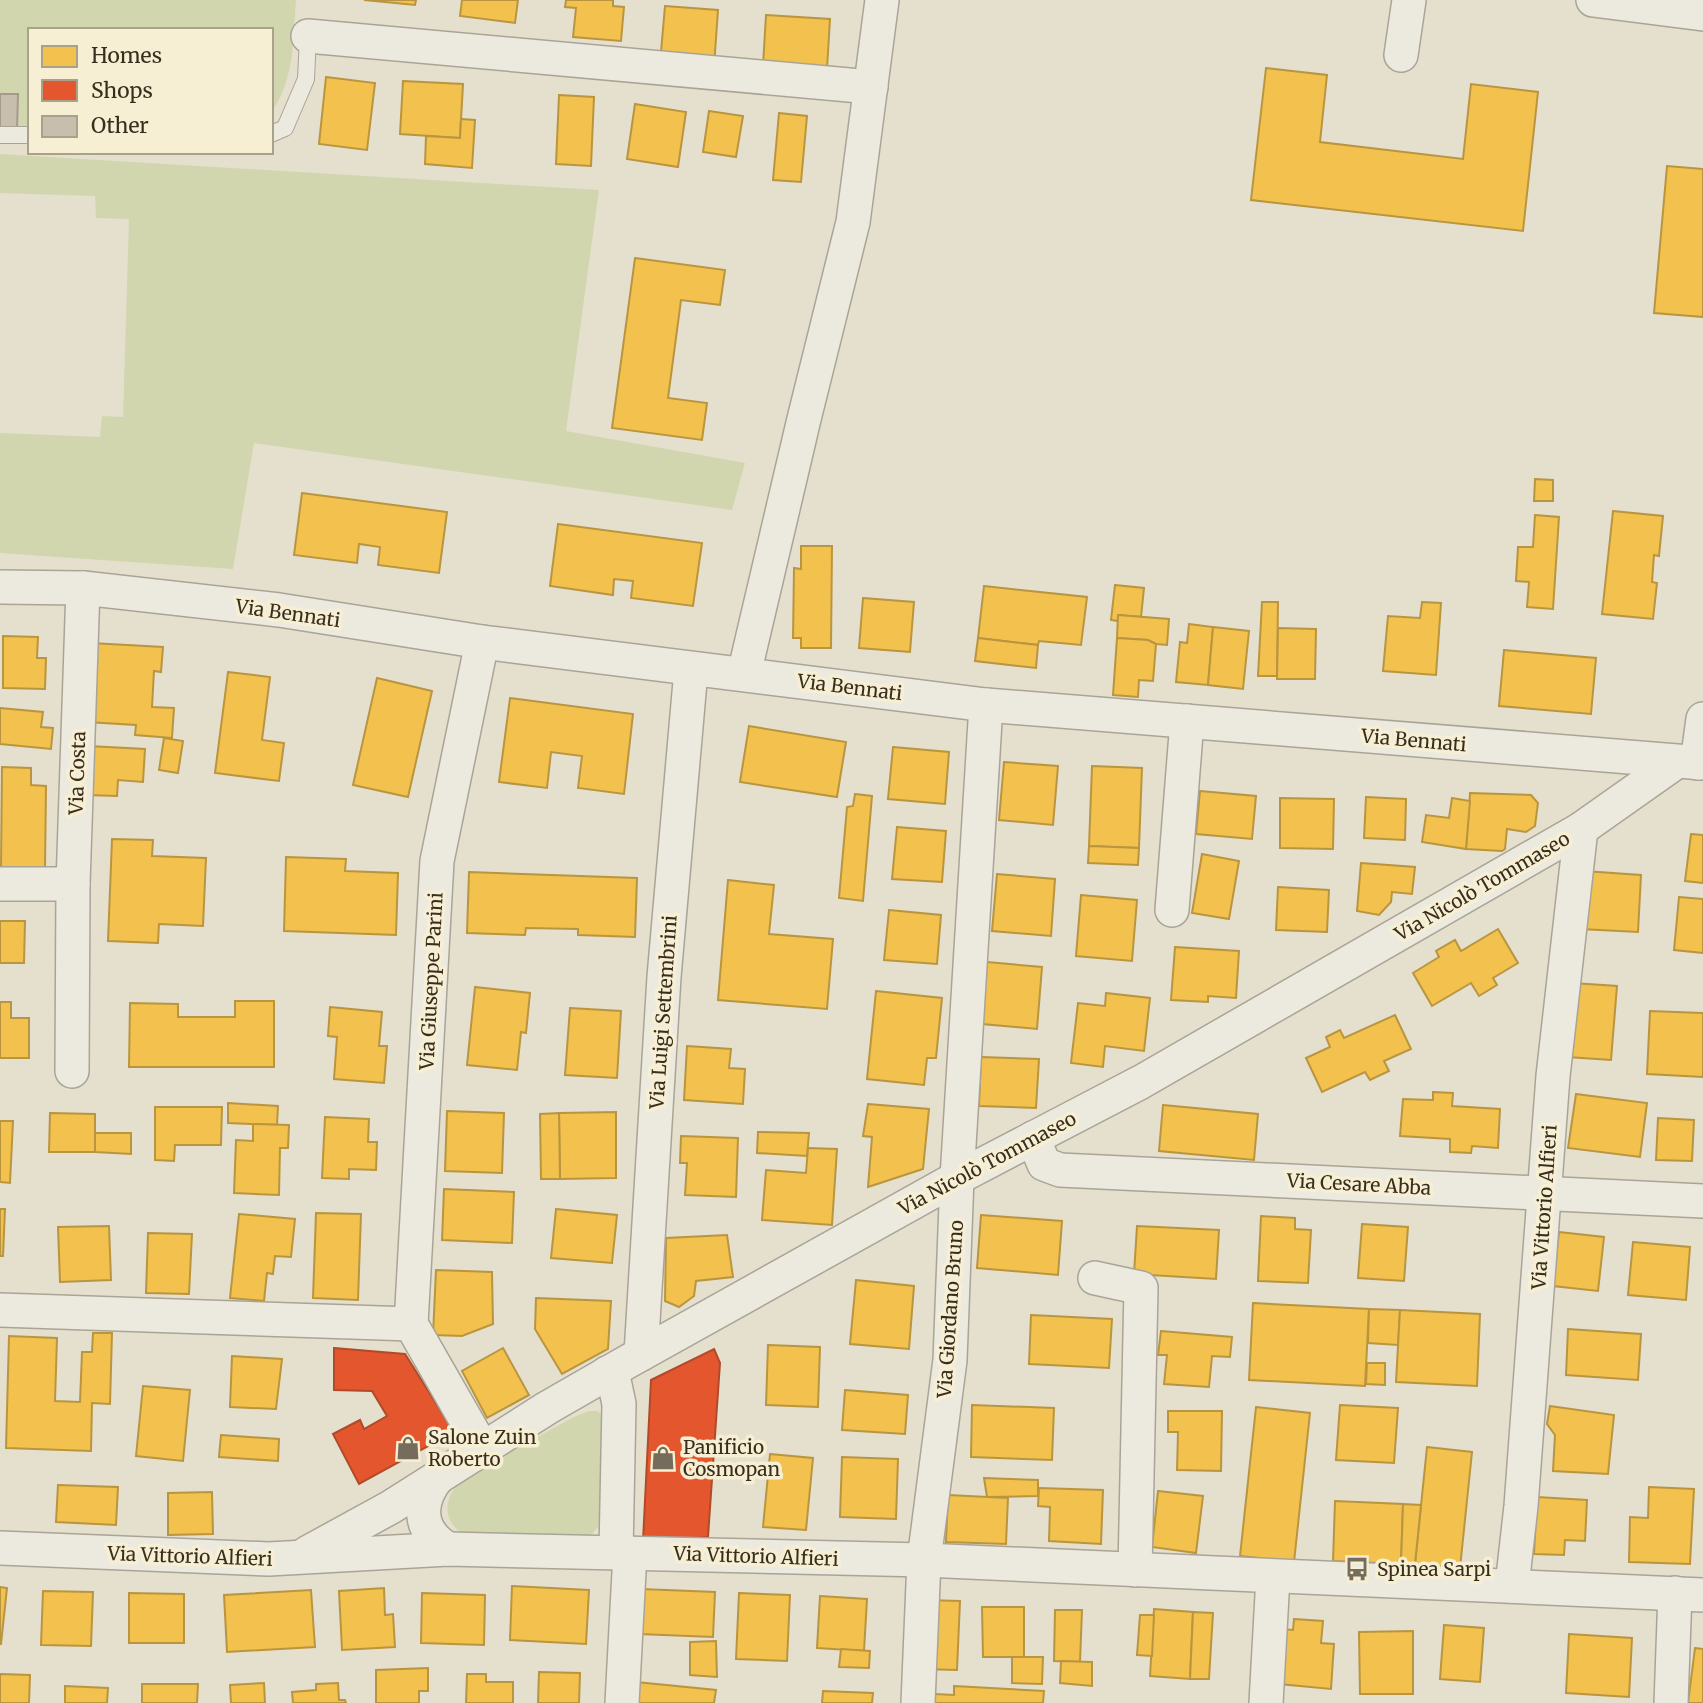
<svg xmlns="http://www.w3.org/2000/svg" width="1703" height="1703" font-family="Merriweather,serif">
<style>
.green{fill:#d1d6af}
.homes{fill:#f2c14e;stroke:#ba9540;stroke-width:2}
.shops{fill:#e4572e;stroke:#b14a29;stroke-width:2}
.building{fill:#c8beae;stroke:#a49b8c;stroke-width:2}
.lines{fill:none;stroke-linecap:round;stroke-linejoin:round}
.lane-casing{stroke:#aaa496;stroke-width:18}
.street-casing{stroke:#aaa496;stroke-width:36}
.lane{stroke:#ece9df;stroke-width:16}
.street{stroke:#ece9df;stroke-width:33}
.labels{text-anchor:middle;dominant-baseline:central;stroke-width:7;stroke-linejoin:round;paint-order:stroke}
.street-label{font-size:19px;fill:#392d1e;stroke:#f6efd3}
.poi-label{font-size:19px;fill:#392d1e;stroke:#f6efd3;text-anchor:start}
</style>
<rect width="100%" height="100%" fill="#e4e0cd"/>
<g class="green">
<path d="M0,0H296C293,37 295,81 271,112V30H30V130L0,129Z"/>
<path d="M0,154L599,190L566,431L745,463L732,510L254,443L233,569L0,553V433L100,437L102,416L123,417L129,219L96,218L95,196L0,193Z"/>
<path d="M589,1411H597L603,1415L601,1523L590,1537L463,1534C438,1518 446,1491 466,1476L574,1417Z"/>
</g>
<g class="homes">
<path d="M364,0H416L415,5Z"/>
<path d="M462,0H518L515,23L460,16Z"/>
<path d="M566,0H613V6L624,7L621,41L573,37L576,8L565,7Z"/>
<path d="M665,6L718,10L714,67L660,63Z"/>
<path d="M766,15L830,19L827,69L763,65Z"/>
<path d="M1266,68L1327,75L1320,142L1463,159L1471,84L1538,92L1523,231L1251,200Z"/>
<path d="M326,77L375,83L367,150L319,144Z"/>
<path d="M403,81L463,84L460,138L400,134Z"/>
<path d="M559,95L594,97L591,166L556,164Z"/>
<path d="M635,104L686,112L678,167L627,159Z"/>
<path d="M709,111L743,116L736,157L703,152Z"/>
<path d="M779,113L807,116L801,182L773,180Z"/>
<path d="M461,119L475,120L472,168L425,164L426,136L460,138Z"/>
<path d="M1667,166L1703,169V317L1654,313Z"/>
<path d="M635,258L725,270L720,305L681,300L668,398L707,403L702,440L612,428Z"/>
<path d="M1535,479L1553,480V501H1534Z"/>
<path d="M302,493L447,512L439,573L378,565L380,547L359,544L357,563L294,555Z"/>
<path d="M1613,511L1663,516L1659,556L1654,555L1652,582L1657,583L1653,619L1602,614Z"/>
<path d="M1535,515L1559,517L1553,609L1527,607L1529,582L1516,581L1518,547H1533Z"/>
<path d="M558,524L702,543L693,606L631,598L633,581L614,579L613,595L550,586Z"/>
<path d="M801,546H832L831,648H801V638H793L794,568L801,569Z"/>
<path d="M1115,585L1144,588L1141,617L1118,615V621L1111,620Z"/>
<path d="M984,586L1087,597L1081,645L1039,641L1038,645L978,638Z"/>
<path d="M863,598L914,602L910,652L859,648Z"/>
<path d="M1262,602H1278L1277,676H1258Z"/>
<path d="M1422,602L1441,603L1436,675L1383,671L1388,616L1420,618Z"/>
<path d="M1118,615L1169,619L1167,645L1156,644L1148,640L1117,638Z"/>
<path d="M1189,624L1213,627L1208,685L1176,682L1180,642L1187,643Z"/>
<path d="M1213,627L1249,631L1243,689L1208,685Z"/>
<path d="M1278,628L1316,629L1315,679H1277Z"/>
<path d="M3,636L38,637L37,658H46L45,689L3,688Z"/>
<path d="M978,638L1038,645L1036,668L975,661Z"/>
<path d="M1117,638L1148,640L1156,644L1153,681L1139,680L1138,697L1113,695Z"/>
<path d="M91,643L163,647L161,672L154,671L152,707L174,708L172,738L135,735L136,725L86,722Z"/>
<path d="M1504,650L1596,658L1591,714L1499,706Z"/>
<path d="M228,672L270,677L262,740L284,743L279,781L215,773Z"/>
<path d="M377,678L432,691L408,797L353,785Z"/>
<path d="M510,698L633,714L624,794L578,788L582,756L551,752L547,788L499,782Z"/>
<path d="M0,708L43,712L41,727L53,728L51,749L0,744Z"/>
<path d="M749,726L846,742L837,797L740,782Z"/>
<path d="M164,738L183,741L178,773L159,770Z"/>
<path d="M89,746L145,749L143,782L118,780L117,796L86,795Z"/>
<path d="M893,747L949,752L945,804L888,799Z"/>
<path d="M1004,762L1058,766L1053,825L999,820Z"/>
<path d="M1092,766L1142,768L1139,848L1089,846Z"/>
<path d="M2,767L31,768V785L46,786L45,868L1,867Z"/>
<path d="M1200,791L1256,796L1252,839L1196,834Z"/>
<path d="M1470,793L1531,795L1538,803L1535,826L1526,832L1507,829L1505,849L1502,851L1466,849Z"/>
<path d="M855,794L872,796L863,901L839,898L847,807L853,806Z"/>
<path d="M1366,797L1406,799L1405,840L1364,838Z"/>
<path d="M1280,798L1334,799L1333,849L1280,848Z"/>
<path d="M1452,798L1470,801L1466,849L1422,842L1426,815L1449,818Z"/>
<path d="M897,827L946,831L942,882L892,879Z"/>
<path d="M1691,834L1703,835V883L1685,881Z"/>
<path d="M112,839L153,840L152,856L206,858L203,926L159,924L158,943L108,941Z"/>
<path d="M1089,846L1139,848L1138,865L1088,863Z"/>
<path d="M1202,854L1239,861L1229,919L1192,913Z"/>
<path d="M286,857L346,859L345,871L398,873L396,935L284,931Z"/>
<path d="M1361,863L1415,867L1412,894L1392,892L1391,902L1379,915L1357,911Z"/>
<path d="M1584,871L1641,875L1638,932L1580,929Z"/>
<path d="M469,872L637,878L635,937L578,935V929L526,928L525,935L467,933Z"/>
<path d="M997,874L1055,879L1051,936L992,931Z"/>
<path d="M728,880L774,885L769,934L833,939L827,1009L718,1000Z"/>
<path d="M1278,887L1329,890L1327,932L1276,930Z"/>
<path d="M1081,895L1137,900L1132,961L1076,956Z"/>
<path d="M1679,897L1703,899V953L1674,950Z"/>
<path d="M889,910L941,915L937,964L884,960Z"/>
<path d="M0,921H25L24,963H0Z"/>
<path d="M1498,929L1518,963L1493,978L1497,985L1479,996L1471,983L1432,1006L1413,973L1439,957L1436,951L1455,940L1461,951Z"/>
<path d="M1175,947L1239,951L1236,998L1208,996V1002L1171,1000Z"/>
<path d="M987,962L1042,967L1037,1029L982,1024Z"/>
<path d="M1573,983L1617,986L1611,1060L1567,1057Z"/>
<path d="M475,987L530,993L526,1033L521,1032L517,1070L467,1065Z"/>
<path d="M876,991L942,998L936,1058H927L924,1085L867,1079Z"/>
<path d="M1106,993L1150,998L1144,1051L1105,1046L1103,1067L1071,1063L1078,1003L1105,1006Z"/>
<path d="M235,1001H274V1067H129L130,1003L178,1004V1017H235Z"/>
<path d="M0,1002H11V1018H29V1058H0Z"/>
<path d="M330,1007L382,1012L379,1046H387L384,1083L334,1079L337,1037L328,1036Z"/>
<path d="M570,1008L621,1011L617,1078L565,1075Z"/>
<path d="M1650,1011L1703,1013V1077L1647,1074Z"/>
<path d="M1395,1015L1411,1049L1384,1061L1389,1071L1370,1080L1365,1072L1322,1092L1306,1058L1330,1047L1326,1037L1340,1030L1344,1038Z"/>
<path d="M687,1046L731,1049L729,1068L745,1069L743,1104L684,1100Z"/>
<path d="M981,1057L1039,1059L1036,1108L979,1106Z"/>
<path d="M1433,1092L1453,1093L1452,1106L1500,1109L1498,1148L1472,1146L1471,1153L1450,1152V1139L1400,1136L1403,1099L1433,1100Z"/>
<path d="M1576,1094L1647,1103L1640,1157L1568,1148Z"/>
<path d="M228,1103L278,1106L277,1125L228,1123Z"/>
<path d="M868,1104L929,1109L923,1169L868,1187L872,1137L863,1136Z"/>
<path d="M1163,1105L1258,1114L1254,1160L1159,1151Z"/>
<path d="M155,1107H222L221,1145H175L174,1161L155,1160Z"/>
<path d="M447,1111L504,1113L502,1173L445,1171Z"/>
<path d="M616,1112V1178L560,1179L559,1113Z"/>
<path d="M50,1113L95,1114V1152H49Z"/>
<path d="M559,1113L560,1179H541L540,1114Z"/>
<path d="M325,1117L369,1119L368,1142H377L376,1170L349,1169V1179L322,1178Z"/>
<path d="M1658,1118L1694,1120L1692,1161L1656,1160Z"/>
<path d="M0,1121H13L10,1183L0,1182Z"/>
<path d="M253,1124L289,1125L288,1148H280L279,1195L234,1193L236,1140L253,1141Z"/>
<path d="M758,1132L809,1133L807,1156L757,1153Z"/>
<path d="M95,1133H131V1154L95,1152Z"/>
<path d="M681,1136L738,1138L736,1197L685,1195L687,1163H680Z"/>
<path d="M808,1148L837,1149L832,1225L762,1220L766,1170L806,1173Z"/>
<path d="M444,1189L514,1192L512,1243L442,1240Z"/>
<path d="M0,1209H5L3,1256H0Z"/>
<path d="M556,1209L617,1215L612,1263L551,1258Z"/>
<path d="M316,1213L361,1214L358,1300L313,1298Z"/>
<path d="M239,1214L295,1219L291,1257L275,1256L273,1274L267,1273L264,1301L230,1298Z"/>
<path d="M981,1215L1062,1221L1058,1275L977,1268Z"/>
<path d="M1261,1216L1295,1218V1229L1311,1230L1308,1283L1258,1281Z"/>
<path d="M1362,1224L1408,1227L1404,1281L1358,1278Z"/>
<path d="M109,1226L111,1280L60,1282L58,1227Z"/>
<path d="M1137,1226L1219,1230L1216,1279L1134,1274Z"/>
<path d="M1559,1232L1604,1237L1598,1291L1553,1286Z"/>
<path d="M148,1233L192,1234L189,1294L146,1293Z"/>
<path d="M727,1235L733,1277L696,1281L694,1296L679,1307L665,1301L666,1238Z"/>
<path d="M1633,1242L1690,1247L1686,1300L1628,1295Z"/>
<path d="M436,1270L492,1272L493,1324L462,1336L433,1335Z"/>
<path d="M856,1280L914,1286L909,1349L850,1344Z"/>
<path d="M536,1298L611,1301L608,1349L562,1374L535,1329Z"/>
<path d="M1253,1303L1369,1309L1365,1386L1249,1380Z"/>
<path d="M1369,1309L1400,1310L1398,1345L1368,1343Z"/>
<path d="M1400,1310L1480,1314L1477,1386L1396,1382Z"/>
<path d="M1031,1315L1112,1319L1109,1368L1029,1364Z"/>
<path d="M1568,1329L1641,1334L1638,1380L1566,1375Z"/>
<path d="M1161,1331L1232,1337L1230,1357L1212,1356L1209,1387L1164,1384L1167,1355H1158Z"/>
<path d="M93,1333H112L110,1404L92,1403L91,1451L6,1448L9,1336L57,1338L55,1401L80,1402L82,1352H92Z"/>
<path d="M768,1345L820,1347L818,1407L766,1405Z"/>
<path d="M503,1348L529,1395L487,1418L462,1371Z"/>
<path d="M232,1356L282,1359L276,1409L230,1407Z"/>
<path d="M1367,1363H1385V1385L1366,1384Z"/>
<path d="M143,1386L190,1390L183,1461L136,1456Z"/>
<path d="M845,1390L908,1395L905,1434L842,1430Z"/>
<path d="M972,1405L1054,1408L1052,1460L971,1457Z"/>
<path d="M1340,1405L1398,1408L1394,1463L1336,1460Z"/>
<path d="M1550,1406L1614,1415L1608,1474L1553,1471L1555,1435L1547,1424Z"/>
<path d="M1256,1407L1310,1413L1294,1562L1240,1556Z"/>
<path d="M1168,1411H1222L1221,1471L1177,1470L1178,1432H1168Z"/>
<path d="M221,1435L279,1439L278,1461L219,1457Z"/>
<path d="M1427,1447L1472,1452L1460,1568L1415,1564Z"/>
<path d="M770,1454L813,1458L806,1530L763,1527Z"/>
<path d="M842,1457L898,1459L896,1519L840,1517Z"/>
<path d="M984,1478L1038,1480V1496L987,1497Z"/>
<path d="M58,1485L118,1487L116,1525L56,1522Z"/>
<path d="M1649,1487L1694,1489L1690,1564L1629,1562L1630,1517L1648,1518Z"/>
<path d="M1039,1488L1103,1490L1101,1544L1049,1541L1050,1507L1038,1506Z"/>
<path d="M1158,1491L1203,1496L1196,1553L1152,1547Z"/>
<path d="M212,1492L213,1534L168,1535V1493Z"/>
<path d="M948,1495L1008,1498L1006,1544L946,1542Z"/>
<path d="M1537,1497L1587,1500L1585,1541L1565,1540L1564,1555L1534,1554Z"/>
<path d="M1335,1501L1403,1504L1401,1564L1333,1561Z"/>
<path d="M1403,1504L1421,1505L1415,1564H1401Z"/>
<path d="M512,1586L589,1590L586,1644L510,1640Z"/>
<path d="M0,1587L7,1588L1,1644H0Z"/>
<path d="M384,1588L385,1615L393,1614L395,1647L342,1650L339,1591Z"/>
<path d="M641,1589L715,1592L713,1637L639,1634Z"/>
<path d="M311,1590L315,1647L227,1652L224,1595Z"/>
<path d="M43,1591L93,1592L91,1646L41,1645Z"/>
<path d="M129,1593L184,1594V1643H129Z"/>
<path d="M422,1593L485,1595L484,1645L421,1643Z"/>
<path d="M739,1593L790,1595L787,1661L736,1659Z"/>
<path d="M820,1596L867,1599L864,1651L817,1648Z"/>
<path d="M925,1600L960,1601L957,1670L922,1669Z"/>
<path d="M982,1607H1024V1657H983Z"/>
<path d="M1154,1609L1193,1612L1190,1679L1150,1676Z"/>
<path d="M1055,1610H1082L1080,1662L1054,1661Z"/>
<path d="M1193,1612L1213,1613L1209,1679H1190Z"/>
<path d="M1140,1615H1154L1152,1656L1137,1655Z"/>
<path d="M1294,1619L1323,1621L1321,1643L1334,1644L1331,1689L1279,1684L1283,1629L1293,1630Z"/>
<path d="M1444,1625L1484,1628L1480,1682L1440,1679Z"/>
<path d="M1413,1631V1694H1360L1359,1632Z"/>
<path d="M1569,1634L1632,1638L1629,1697L1566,1693Z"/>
<path d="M716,1641L717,1677L690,1675V1642Z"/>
<path d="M1695,1648L1703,1649V1703H1688Z"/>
<path d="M841,1649L870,1651L869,1668L839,1667Z"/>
<path d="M1012,1657H1043L1042,1684L1012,1683Z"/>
<path d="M1061,1661L1092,1662V1686L1060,1683Z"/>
<path d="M428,1668V1691H419V1703H376V1670Z"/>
<path d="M539,1672L580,1673L579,1703H538Z"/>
<path d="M0,1674L30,1675L29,1703H0Z"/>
<path d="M467,1674H486V1682H513V1703H466Z"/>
<path d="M626,1681L716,1690L714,1703H623Z"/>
<path d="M264,1683L265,1703H231L230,1685Z"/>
<path d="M338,1683L339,1700H345L346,1703H293L292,1692L316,1690V1684Z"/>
<path d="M142,1684H198L197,1703H142Z"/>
<path d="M65,1686L108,1688L107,1703H65Z"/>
<path d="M954,1686L1044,1691L1043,1703H934L935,1694L954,1695Z"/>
<path d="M823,1691L873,1693L872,1703H822Z"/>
</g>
<g class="shops">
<path d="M334,1348L405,1354L454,1432L359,1484L333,1434L360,1420L364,1429L387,1416L372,1391L334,1390Z"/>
<path d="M714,1349L720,1363L708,1537L643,1541L651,1380Z"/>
</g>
<path class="building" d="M0,94H18L17,130H0Z"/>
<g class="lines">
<g class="lane-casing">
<g id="lane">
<path d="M271,134L285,128L306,79L308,36"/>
<path d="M0,135H30"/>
</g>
</g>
<g class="street-casing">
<g id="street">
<path d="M1593,0L1703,14"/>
<path d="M308,36L871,87"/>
<path d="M1401,55L1409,0"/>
<path d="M0,587L83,588L279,610L482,642L986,705L1703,763"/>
<path d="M482,642L437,861L411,1324L482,1448"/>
<path d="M744,674L804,419L853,222L882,0"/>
<path d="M1697,763L1703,719"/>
<path d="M0,884H73L83,588"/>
<path d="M1172,910L1187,721"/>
<path d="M72,1071L73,884"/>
<path d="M1033,1138L1044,1164L1060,1170L1703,1201"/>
<path d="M1095,1278L1141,1288L1135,1570"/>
<path d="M0,1310L411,1324"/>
<path d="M641,1354L664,977L691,670"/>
<path d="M607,1373L615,1385L619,1404L616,1553"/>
<path d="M438,1477C417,1503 418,1531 448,1549"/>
<path d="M0,1548L269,1559L448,1549L924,1560L1703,1595"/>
<path d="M307,1553L391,1507L547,1408L627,1362L957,1178L1141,1082L1581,829L1676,762"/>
<path d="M1512,1586L1521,1506L1553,1076L1581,829"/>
<path d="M622,1703L630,1553"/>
<path d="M918,1703L924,1560L950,1360L957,1178L986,705"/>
<path d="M1266,1703L1273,1577"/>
<path d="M1671,1703L1675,1593"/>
</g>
</g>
<use href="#lane" class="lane"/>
<use href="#street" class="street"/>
</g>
<defs>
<g id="shop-bare" transform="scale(1.89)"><path d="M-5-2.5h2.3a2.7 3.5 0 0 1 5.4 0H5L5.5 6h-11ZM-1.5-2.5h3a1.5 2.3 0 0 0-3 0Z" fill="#756c5b" stroke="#f6efd3" stroke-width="2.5" paint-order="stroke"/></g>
<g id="bus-bare" transform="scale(1.89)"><path d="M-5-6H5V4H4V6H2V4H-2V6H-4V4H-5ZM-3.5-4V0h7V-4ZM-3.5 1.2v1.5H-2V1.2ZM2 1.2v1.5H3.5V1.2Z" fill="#756c5b" stroke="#f6efd3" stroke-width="2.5" paint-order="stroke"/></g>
</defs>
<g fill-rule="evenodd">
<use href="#shop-bare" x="408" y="1448"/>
<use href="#shop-bare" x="663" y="1458"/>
<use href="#bus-bare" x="1357" y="1569"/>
</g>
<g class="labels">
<g class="street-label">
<text transform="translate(288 613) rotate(8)">Via Bennati</text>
<text transform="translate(850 687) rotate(7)">Via Bennati</text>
<text transform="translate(1414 740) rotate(5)">Via Bennati</text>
<text transform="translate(77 773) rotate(-88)">Via Costa</text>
<text transform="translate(1482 886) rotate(-30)">Via Nicolò Tommaseo</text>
<text transform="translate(431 981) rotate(-87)">Via Giuseppe Parini</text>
<text transform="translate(663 1012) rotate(-86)">Via Luigi Settembrini</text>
<text transform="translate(987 1163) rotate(-28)">Via Nicolò Tommaseo</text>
<text transform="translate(1359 1184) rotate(3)">Via Cesare Abba</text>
<text transform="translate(1544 1207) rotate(-86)">Via Vittorio Alfieri</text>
<text transform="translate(950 1309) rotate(-86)">Via Giordano Bruno</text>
<text transform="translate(190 1556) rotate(2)">Via Vittorio Alfieri</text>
<text transform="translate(756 1556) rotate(2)">Via Vittorio Alfieri</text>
</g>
<g class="poi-label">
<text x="428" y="1437">Salone Zuin<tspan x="428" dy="22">Roberto</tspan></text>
<text x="683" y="1447">Panificio<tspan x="683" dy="22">Cosmopan</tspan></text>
<text x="1377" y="1569">Spinea Sarpi</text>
</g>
</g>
<rect x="28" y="28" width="245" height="126" fill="#f6efd3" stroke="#aaa18b" stroke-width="2"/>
<rect x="42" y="46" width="35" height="21" fill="#f2c14e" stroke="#aaa18b" stroke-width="2"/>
<text x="91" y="63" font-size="21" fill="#392d1e">Homes</text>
<rect x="42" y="80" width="35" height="21" fill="#e4572e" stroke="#aaa18b" stroke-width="2"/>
<text x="91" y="98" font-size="21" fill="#392d1e">Shops</text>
<rect x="42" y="116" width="35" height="21" fill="#c8beae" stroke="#aaa18b" stroke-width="2"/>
<text x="91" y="133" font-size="21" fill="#392d1e">Other</text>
</svg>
